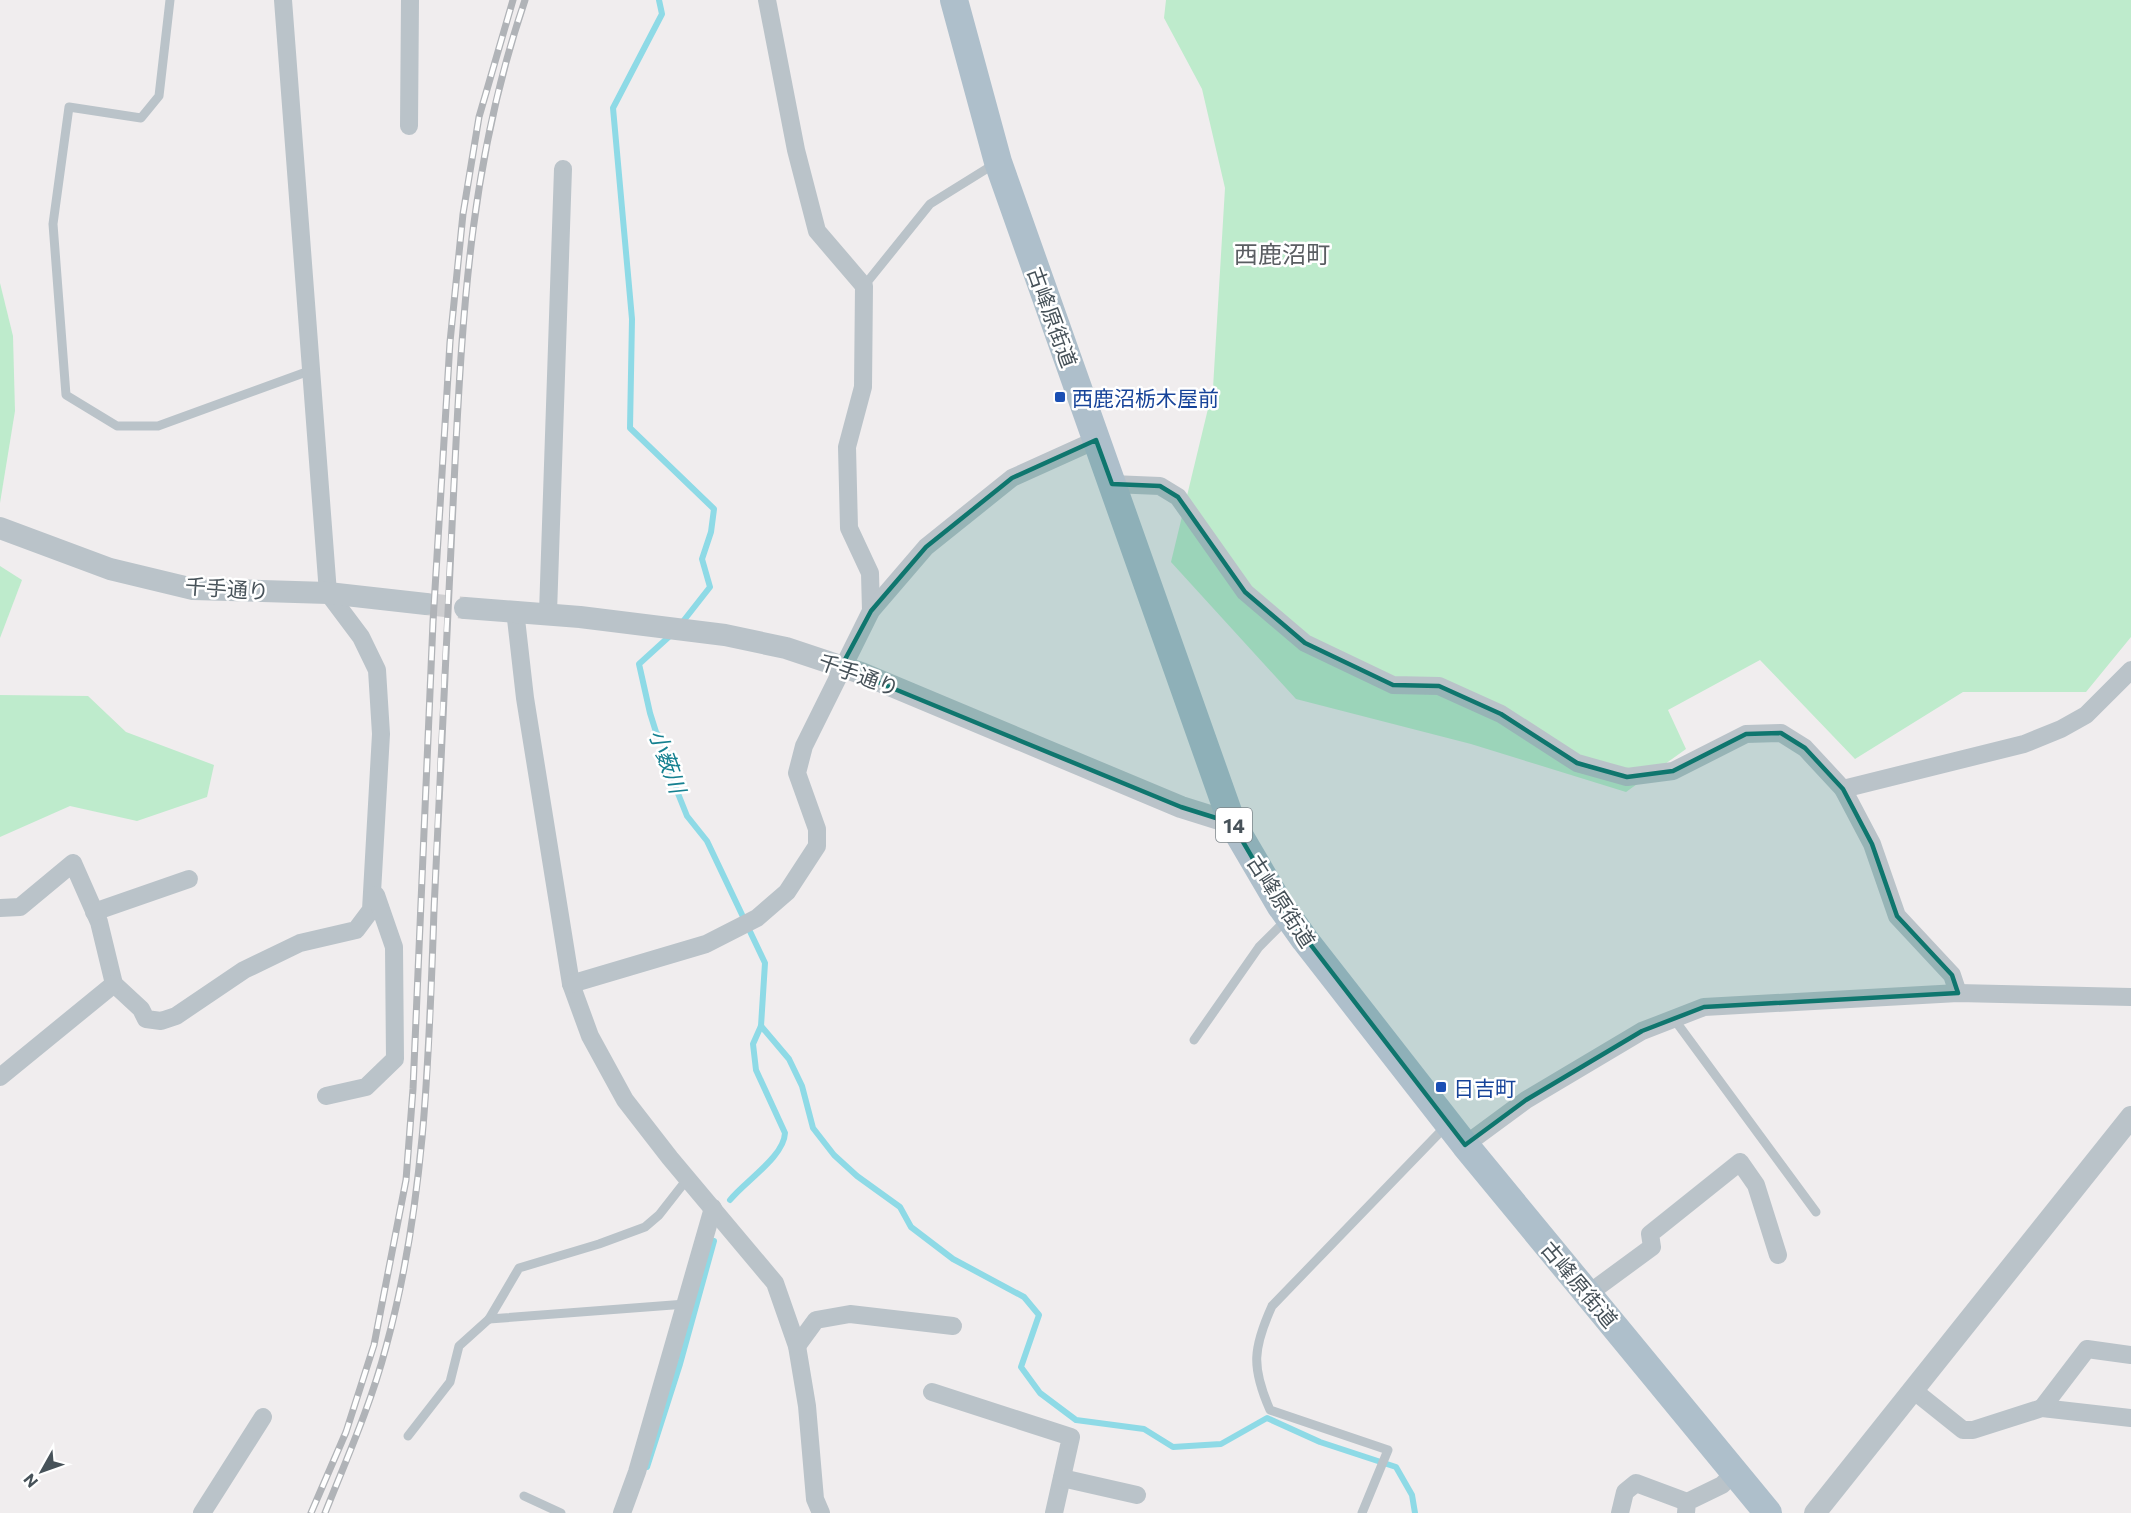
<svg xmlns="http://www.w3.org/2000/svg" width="2131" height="1513" font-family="Commissioner,'Noto Sans JP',sans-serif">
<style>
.green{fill:#beebcc}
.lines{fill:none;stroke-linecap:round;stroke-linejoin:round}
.stream{stroke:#8edae6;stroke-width:6}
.tertiary-tunnel{stroke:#ceced0;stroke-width:22;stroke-dasharray:22 11;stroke-linecap:butt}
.service{stroke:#bac3c9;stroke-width:9}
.minor{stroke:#bac3c9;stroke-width:18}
.tertiary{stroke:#bac3c9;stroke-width:22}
.primary{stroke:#aebfcb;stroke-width:28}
.rail-casing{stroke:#b0b3b7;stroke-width:7}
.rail{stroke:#fff;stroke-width:4.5;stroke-dasharray:14;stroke-linecap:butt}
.marked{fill:#0f766e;fill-opacity:0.2;stroke:#0f766e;stroke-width:4.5;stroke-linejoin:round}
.transit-dot{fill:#1a4fb4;stroke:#fff;stroke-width:2}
.labels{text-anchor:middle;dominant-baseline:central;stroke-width:5;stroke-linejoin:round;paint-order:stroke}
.shield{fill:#fff;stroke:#7e868b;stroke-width:1.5}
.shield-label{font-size:20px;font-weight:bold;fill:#475259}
.street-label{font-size:21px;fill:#475259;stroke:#fff}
.transit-label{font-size:21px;fill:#164399;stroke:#fff;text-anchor:start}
.water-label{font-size:22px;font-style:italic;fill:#158090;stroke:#fff}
.quarter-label{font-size:24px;fill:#5a5e62;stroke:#fff}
</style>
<rect width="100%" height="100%" fill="#f0edee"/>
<g class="green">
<path d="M1166,0H2131V637L2086,692H1963L1855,759L1760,660L1668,710L1686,749L1626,792L1471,744L1296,699L1171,562L1213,388L1225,188L1202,89L1164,18Z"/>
<path d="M0,283L13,336L15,411L0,503Z"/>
<path d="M0,566L22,580L0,638Z"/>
<path d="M0,695L88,696L126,732L214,765L207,797L137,821L70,806L0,837Z"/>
</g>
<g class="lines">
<g class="stream">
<path d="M659,0L662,14L613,108L632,319L630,428L714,509L711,532L702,559L710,587L681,624"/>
<path d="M672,634L639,664L650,713L656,732L664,742L677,791L687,816L707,841L765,963L761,1026L753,1044L756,1070L785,1133C784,1157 745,1181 730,1200"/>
<path d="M761,1026L789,1059L802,1086L813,1128L834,1155L857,1176L900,1207L911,1227L953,1259L1024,1297L1039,1315L1021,1367L1040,1393L1076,1420L1144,1429L1173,1447L1221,1444L1267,1418L1320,1442L1396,1467L1412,1495L1415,1513"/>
<path d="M647,1467L680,1364L714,1241"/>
</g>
<path class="tertiary-tunnel" d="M426,604L465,608"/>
<g class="service">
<path d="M170,0L159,96L141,118L69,107L53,224L66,395L117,426H158L309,371"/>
<path d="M864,286L930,204L996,163"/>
<path d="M1674,1019L1816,1212"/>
<path d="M1194,1040L1259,947L1287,919"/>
<path d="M686,1304L489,1319L519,1268L599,1244L645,1227L659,1215L688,1178"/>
<path d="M408,1436L450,1382L459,1346L489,1319"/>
<path d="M524,1496L561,1513"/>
<path d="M1362,1513L1388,1450L1270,1410C1251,1367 1253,1348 1272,1306L1446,1126"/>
</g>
<g class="minor">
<path d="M767,0L796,150L817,231L864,286L863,387L847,447L849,528L870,573L871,611"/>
<path d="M409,126L410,0"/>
<path d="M1112,484L1160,486L1178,497L1245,592L1305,643L1393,685L1439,686L1501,714L1577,763L1627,777L1673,771L1746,734L1781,733L1805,748L1843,789L1872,844L1897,916L1952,975L1958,993"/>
<path d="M515,610L525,698L571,984L590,1036L625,1100L670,1158L775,1283L797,1346L807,1406L815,1499L821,1513"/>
<path d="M548,613L563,169"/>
<path d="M1843,789L2024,744L2061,729L2086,715L2131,670"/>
<path d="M0,908L20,907L73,863L99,922L114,984L141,1009L146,1019L161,1021L176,1016L244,970L300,943L356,930L371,910L381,734L377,670L361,637L328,593L283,0"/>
<path d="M94,912L189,879"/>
<path d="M571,984L706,944L757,918L787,892L817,846V829L797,773L804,746L871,611L926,547L1012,478L1096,440"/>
<path d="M0,1077L114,984"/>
<path d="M326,1096L366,1087L395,1059L394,947L376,895"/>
<path d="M1465,1145L1526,1100L1642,1031L1704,1007L1958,993L2131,997"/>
<path d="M1588,1294L1652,1247L1650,1234L1740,1162L1756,1185L1778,1255"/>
<path d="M797,1346L816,1320L850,1314L953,1326"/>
<path d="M1913,1390L1963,1430H1973L2042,1408L2131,1418"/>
<path d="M932,1392L1071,1437L1054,1513"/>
<path d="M2042,1408L2087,1349L2131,1355"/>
<path d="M1062,1478L1137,1495"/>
<path d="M202,1513L263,1417"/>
<path d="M622,1513L637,1472L713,1208"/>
<path d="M1620,1513L1625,1492L1636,1483L1687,1502"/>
<path d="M1686,1513L1687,1502L1722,1485L1735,1472"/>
</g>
<g class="tertiary">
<path d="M0,528L110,569L193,589L328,593L426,604"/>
<path d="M465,608L580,617L725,635L786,648L861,673L1181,807L1232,823"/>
<path d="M1815,1513L2131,1117"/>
</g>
<path class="primary" d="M954,0L998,162L1232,823L1280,905L1305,940L1465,1145L1768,1513"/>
<g class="rail-casing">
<g id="rail">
<path d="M311,1513L346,1432L374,1345L406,1180L413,1089L433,622L450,342L463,214L479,117L513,0"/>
<path d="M325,1513C347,1458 371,1404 386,1347C425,1205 429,1056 434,910C440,761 447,612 455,463C463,301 472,156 525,0"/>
</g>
</g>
<use href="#rail" class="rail"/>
</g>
<path class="marked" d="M1096,440L1112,484L1160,486L1178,497L1245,592L1305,643L1393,685L1439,686L1501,714L1577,763L1627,777L1673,771L1746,734L1781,733L1805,748L1843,789L1872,844L1897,916L1952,975L1958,993L1704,1007L1642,1031L1526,1100L1465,1145L1280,905L1232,823L1181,807L841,667L871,611L926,547L1012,478Z"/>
<g class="transit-dot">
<rect x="1054" y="391" width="12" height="12" rx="3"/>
<rect x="1435" y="1081" width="12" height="12" rx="3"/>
</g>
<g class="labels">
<rect class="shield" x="1216" y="808" width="36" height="34" rx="4.5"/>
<g class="shield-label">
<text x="1234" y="825">14</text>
</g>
<g class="street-label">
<text transform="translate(1053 317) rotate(70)">古峰原街道</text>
<text transform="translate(227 588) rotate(4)">千手通り</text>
<text transform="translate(859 674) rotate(20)">千手通り</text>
<text transform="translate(1282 901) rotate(57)">古峰原街道</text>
<text transform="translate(1580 1284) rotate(50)">古峰原街道</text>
</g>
<g class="transit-label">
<text x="1072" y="397">西鹿沼栃木屋前</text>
<text x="1453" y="1087">日吉町</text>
</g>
<g class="water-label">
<text transform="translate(668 761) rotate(70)">小薮川</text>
</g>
<g class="quarter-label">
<text x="1282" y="253">西鹿沼町</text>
</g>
</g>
<g transform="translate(42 1471) rotate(230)" stroke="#ffffff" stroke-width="4.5" paint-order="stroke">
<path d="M0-4.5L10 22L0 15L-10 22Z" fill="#475259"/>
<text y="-9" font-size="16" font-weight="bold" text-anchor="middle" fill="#475259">N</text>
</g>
</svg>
